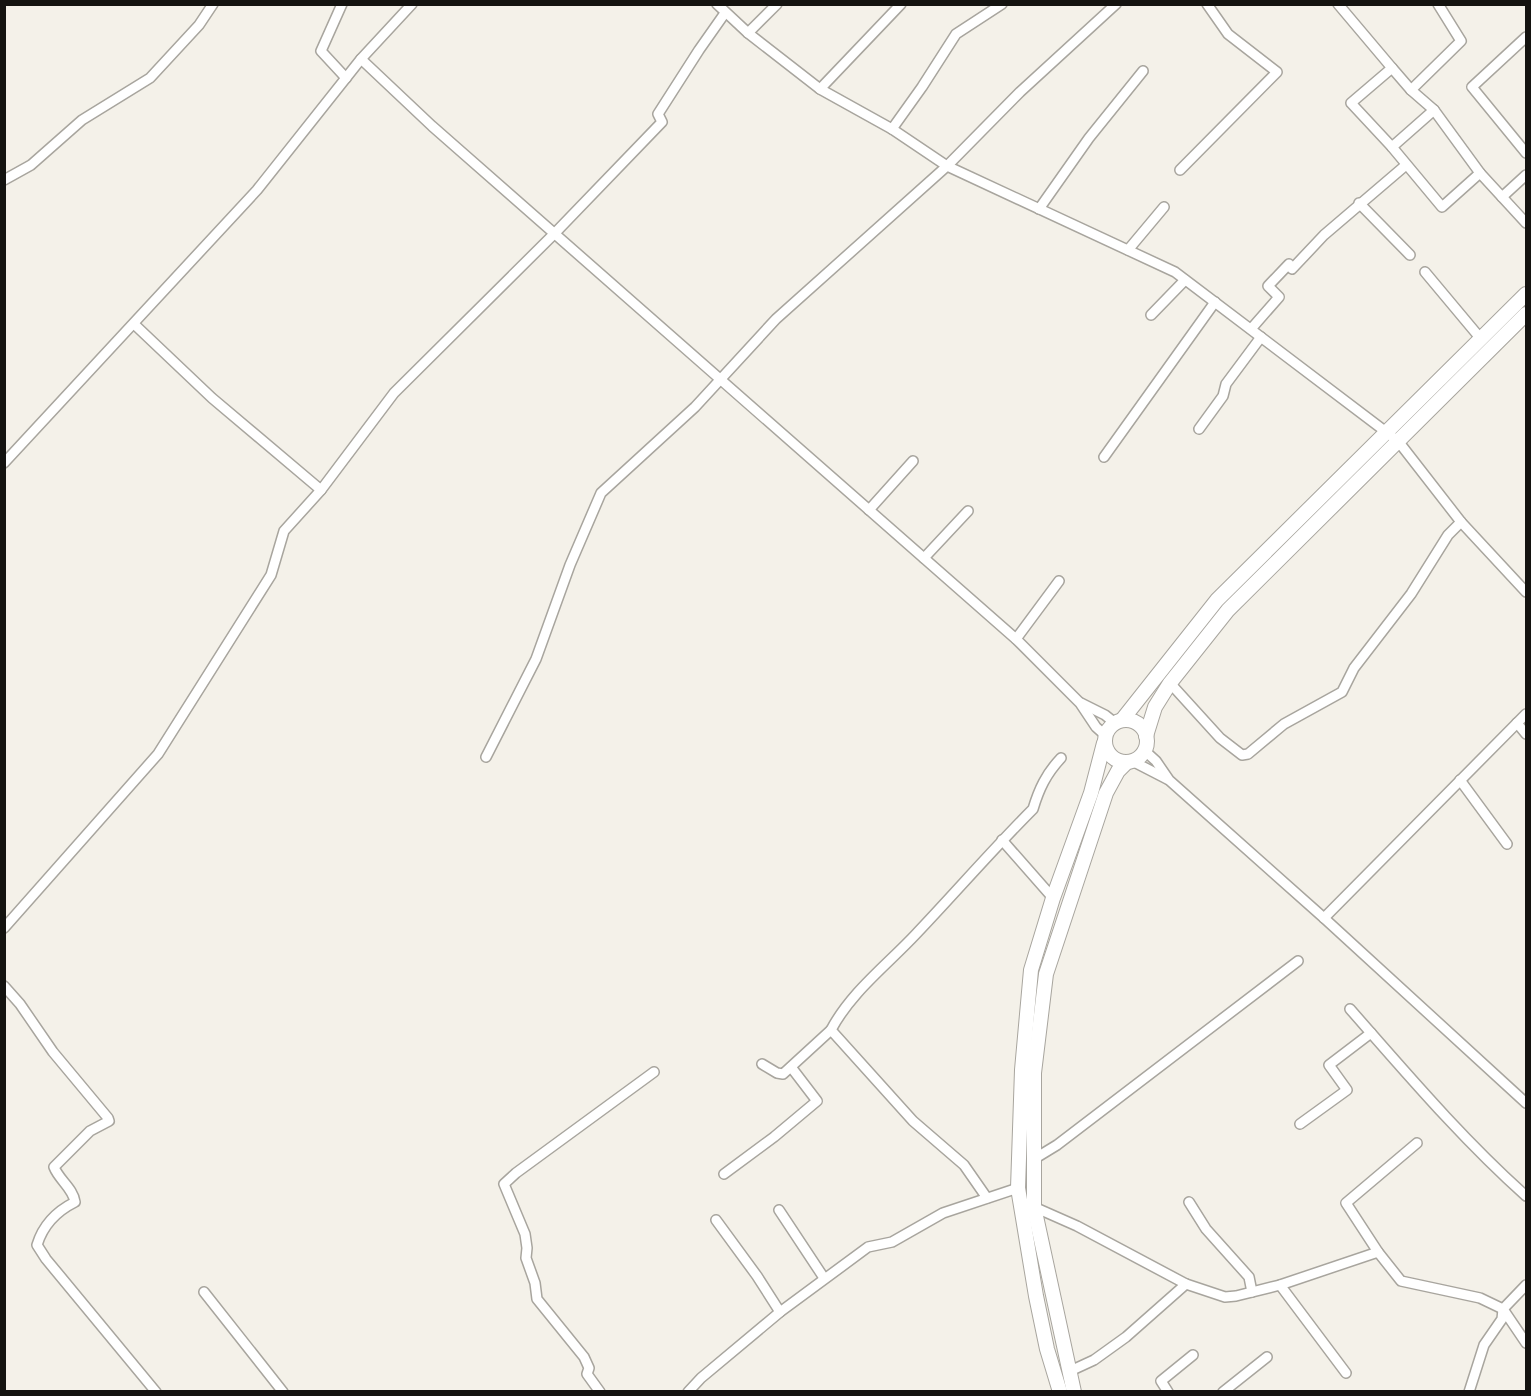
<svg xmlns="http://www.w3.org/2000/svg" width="1531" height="1396" font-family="Barlow,sans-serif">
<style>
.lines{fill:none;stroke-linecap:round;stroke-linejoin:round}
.minor-casing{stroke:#a8a59e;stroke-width:12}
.highway-casing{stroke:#a8a59e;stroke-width:16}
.minor{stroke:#fff;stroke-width:9}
.highway{stroke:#fff;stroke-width:14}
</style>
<rect width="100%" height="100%" fill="#f4f1e9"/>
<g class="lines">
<g class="minor-casing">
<g id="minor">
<path d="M342,4L321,51L346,78"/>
<path d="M717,4L748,33L820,89L892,129L947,166L1175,272L1398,441L1461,522L1526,592"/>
<path d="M1338,4L1392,68"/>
<path d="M1438,4L1461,41L1411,90L1392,68L1351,103L1392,147L1442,207L1480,173L1526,223"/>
<path d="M748,33L777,4"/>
<path d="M1526,37L1472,87L1526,153"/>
<path d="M361,59L432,126L1016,639L1080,703L1096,727L1105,735"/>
<path d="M820,89L901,4"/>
<path d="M1411,90L1434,110L1480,173"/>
<path d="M892,129L922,87L956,34L1002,4"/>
<path d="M1392,147L1434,110"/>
<path d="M1180,170L1277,72L1228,34L1207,4"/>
<path d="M4,180L31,165L82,120L150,78L199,25L213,4"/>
<path d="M1502,197L1526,175"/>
<path d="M1359,203L1410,255"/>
<path d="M1039,209L1089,138L1143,71"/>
<path d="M1128,250L1164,207"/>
<path d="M1425,272L1481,339"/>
<path d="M1151,315L1185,280"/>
<path d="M134,324L212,398L321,490"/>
<path d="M1251,329L1279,297L1268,286L1289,264L1292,269L1324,235L1406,165"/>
<path d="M1199,429L1223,396L1226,384L1261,337"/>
<path d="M1104,457L1215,302"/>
<path d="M4,463L257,190L361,59L412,4"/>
<path d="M869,510L913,461"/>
<path d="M924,558L968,511"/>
<path d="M1016,639L1059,581"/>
<path d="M1170,683L1220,738L1242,755L1248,754L1284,724L1342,692L1354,668L1411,594L1448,535L1461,522"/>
<path d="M1081,703L1105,715L1115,723"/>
<path d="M1517,723L1526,734"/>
<path d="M1145,751L1156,761L1169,780L1324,918L1526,1103"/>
<path d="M486,757L536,659L570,565L601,493L695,407L776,319L947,166L1020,92L1116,4"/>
<path d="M1134,762L1167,779"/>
<path d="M1460,780L1507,844"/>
<path d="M1002,840L1053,898"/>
<path d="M1324,918L1526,714"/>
<path d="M4,928L158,754L271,575L284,531L321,490L394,393L555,233L662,122L658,114L699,50L725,13"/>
<path d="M4,986L20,1004L53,1052L108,1118L109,1121L90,1131L54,1167C59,1180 73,1188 75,1202C57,1211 43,1225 37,1245L46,1259L156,1392"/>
<path d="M1350,1009L1371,1033"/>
<path d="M762,1064L777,1073L783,1074L831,1030"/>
<path d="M1300,1124L1347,1090L1329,1065L1371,1033C1420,1089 1470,1146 1526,1196"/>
<path d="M1034,1159L1057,1145L1298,961"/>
<path d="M724,1174L774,1137L817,1101L791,1067"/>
<path d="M987,1198L964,1165L913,1121L831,1030C851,992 887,965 916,934C955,893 993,849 1033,809C1039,789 1046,774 1061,758"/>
<path d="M1189,1202L1206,1229L1249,1277L1252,1292"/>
<path d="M1034,1207L1077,1226L1186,1284L1225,1297L1236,1296L1280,1285L1378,1252L1401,1281L1480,1298L1503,1309L1526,1343"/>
<path d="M779,1210L824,1278"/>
<path d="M716,1220L757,1276L780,1312"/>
<path d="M1378,1252L1346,1203L1417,1143"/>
<path d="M1280,1285L1346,1373"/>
<path d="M204,1292L283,1392"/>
<path d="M1068,1372L1094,1360L1126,1337L1186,1284"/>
<path d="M600,1392L587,1374L589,1368L584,1357L537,1299L535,1283L526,1258L527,1248L525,1234L504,1184L516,1173L654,1072"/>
<path d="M688,1392L701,1378L780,1312L868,1247L892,1242L943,1213L1018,1188"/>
<path d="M1168,1392L1161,1381L1193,1355"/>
<path d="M1223,1392L1267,1357"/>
<path d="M1469,1392L1484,1345L1502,1319L1503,1309L1526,1285"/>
</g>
</g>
<g class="highway-casing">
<g id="highway">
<circle cx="1126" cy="741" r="21"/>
<path d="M1122,720L1217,600L1526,294"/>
<path d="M1146,736L1155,707L1170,683L1228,610L1526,314"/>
<path d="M1060,1392L1047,1349L1036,1296L1018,1188L1022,1070L1031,970L1053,898L1091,793L1104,743"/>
<path d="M1074,1392L1034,1207V1073L1046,974L1106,793L1118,771L1126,763"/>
</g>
</g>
<use href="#minor" class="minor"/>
<use href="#highway" class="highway"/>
</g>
<rect width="1531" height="1396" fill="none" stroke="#141310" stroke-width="12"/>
</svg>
